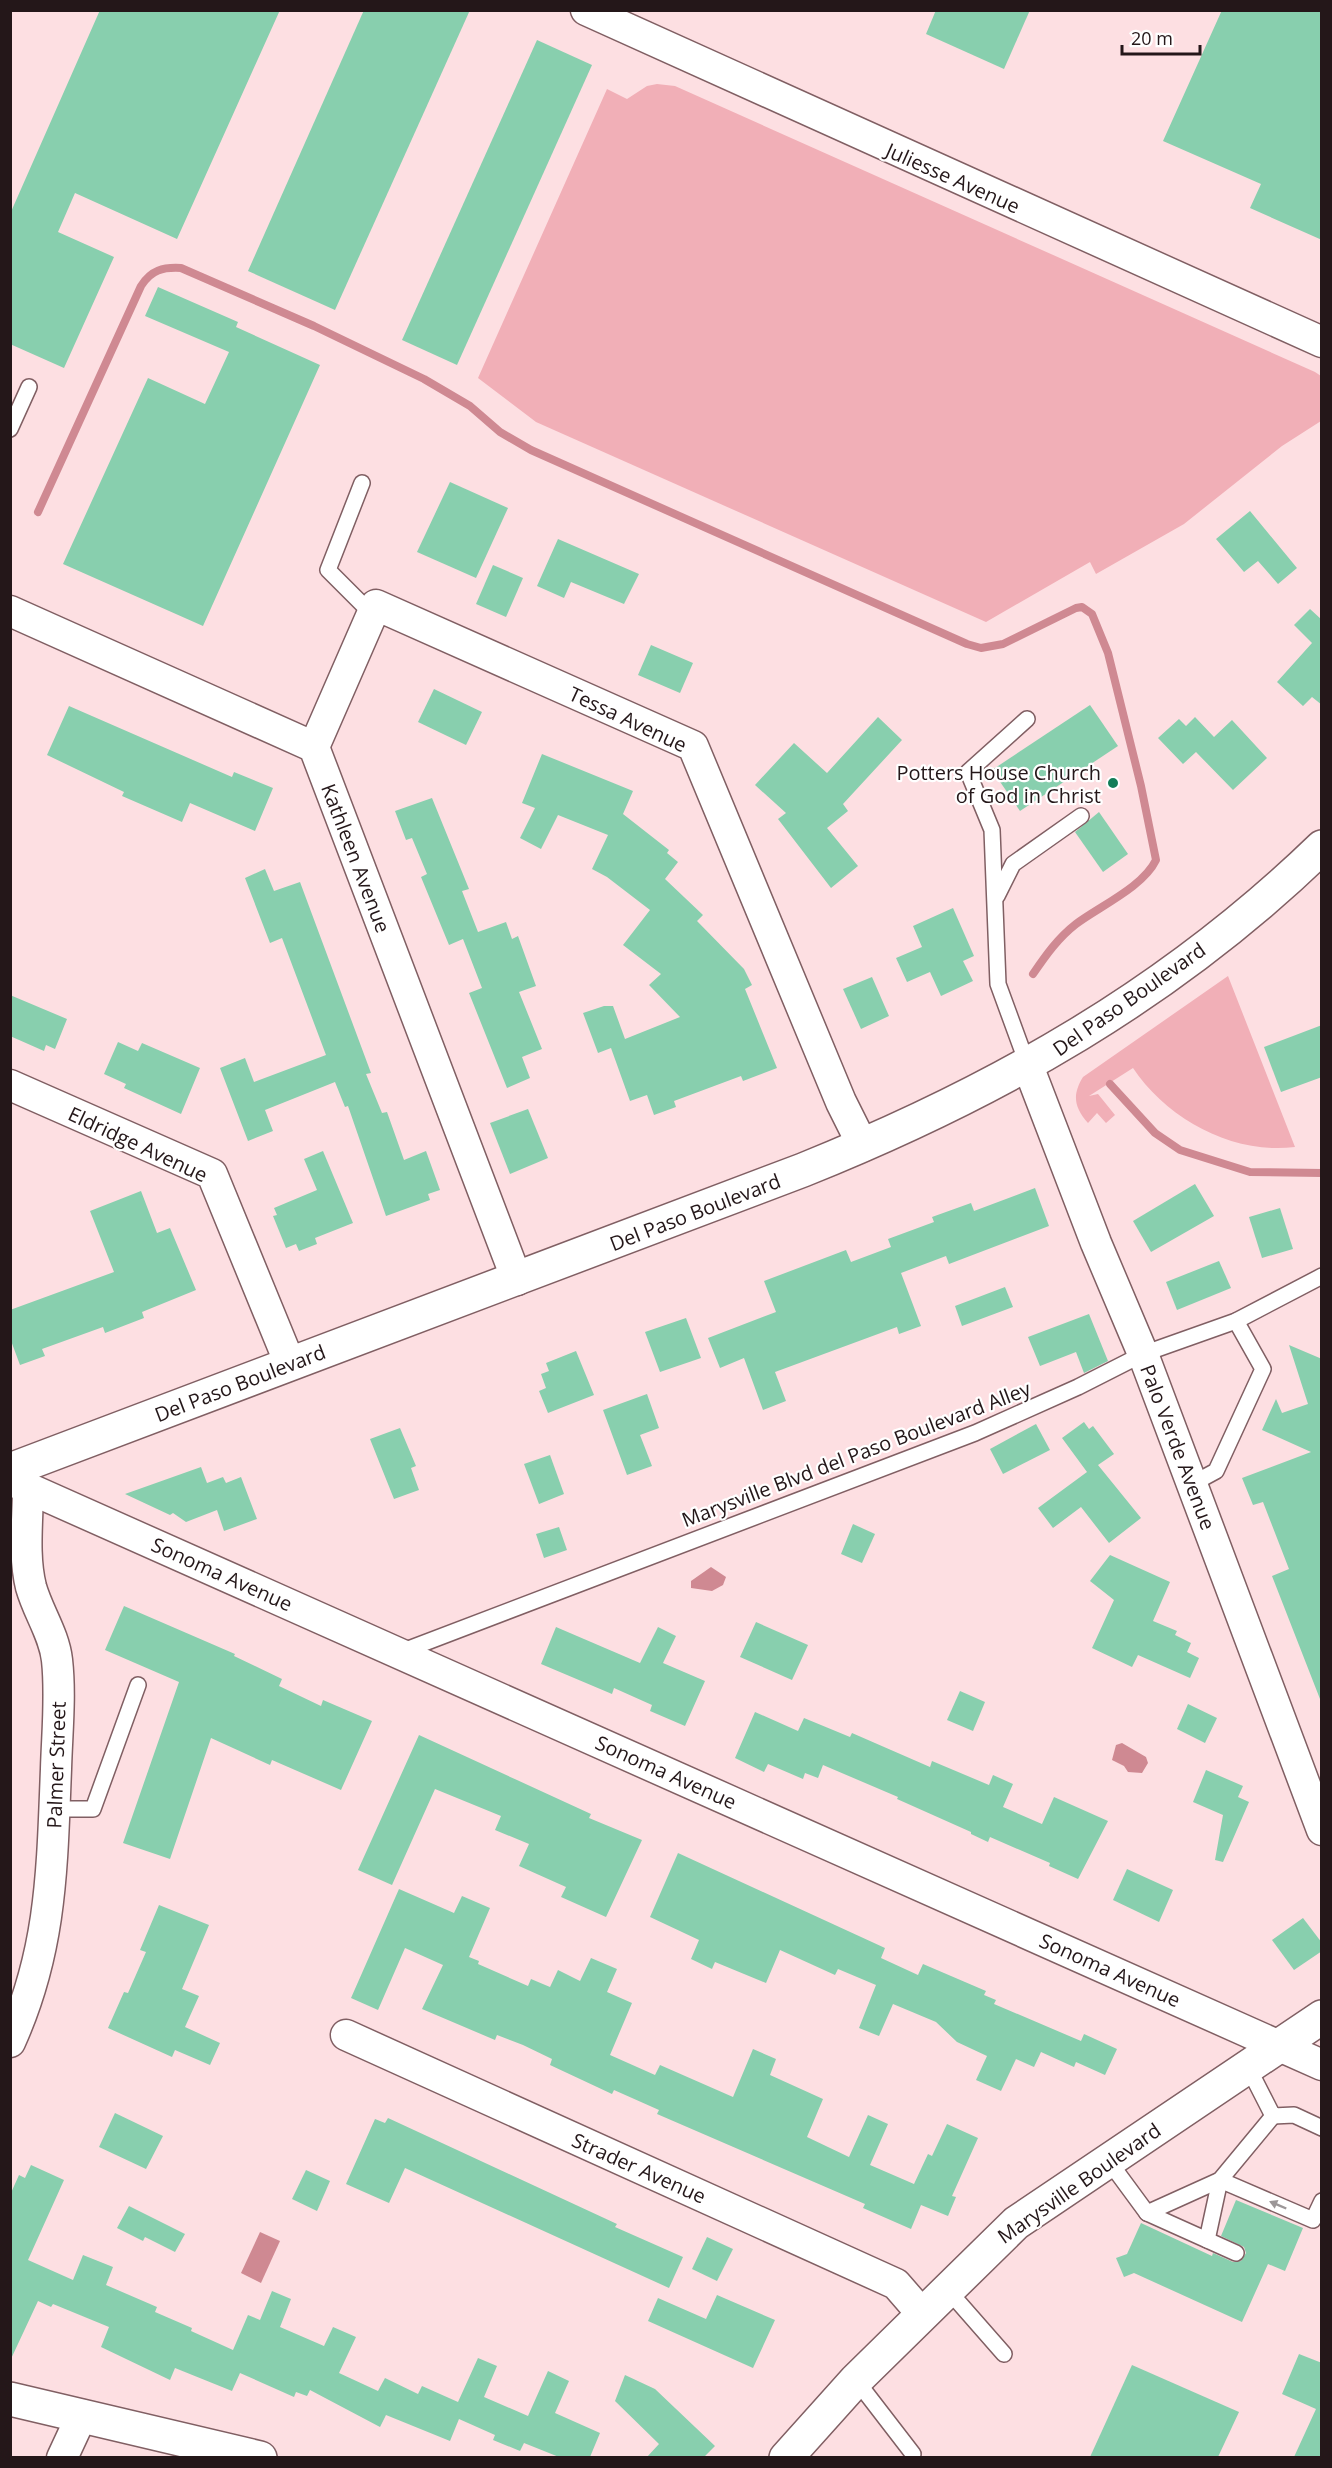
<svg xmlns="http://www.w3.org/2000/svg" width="1332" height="2468" font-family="'Open Sans',sans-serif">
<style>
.green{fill:#f1afb7}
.water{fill:#cf8992}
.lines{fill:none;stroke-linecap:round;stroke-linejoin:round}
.stream{stroke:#cf8992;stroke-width:8}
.building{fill:#88cfae}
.service-casing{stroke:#805f63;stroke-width:18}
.minor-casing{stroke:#805f63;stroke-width:33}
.tertiary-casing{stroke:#805f63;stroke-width:36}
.secondary-casing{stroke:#805f63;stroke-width:36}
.service{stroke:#fff;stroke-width:15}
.minor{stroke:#fff;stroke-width:30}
.tertiary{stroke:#fff;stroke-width:33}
.secondary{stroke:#fff;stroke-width:33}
.oneway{fill:#9c9798}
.poi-dot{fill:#127d58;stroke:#fff;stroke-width:2}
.labels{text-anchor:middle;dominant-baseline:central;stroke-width:4.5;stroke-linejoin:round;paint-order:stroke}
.street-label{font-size:20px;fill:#241719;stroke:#fff}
.poi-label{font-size:20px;fill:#241719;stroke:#fff;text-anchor:end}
</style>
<rect width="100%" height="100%" fill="#fddfe2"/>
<g class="green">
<path d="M657,84L675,86L1315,372L1321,376V421L1282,446L1184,524L1096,574L1090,562L986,622L536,422L478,378L607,89L627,99L647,86Z"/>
<path d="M1228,976L1295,1147C1233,1155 1167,1119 1133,1068L1089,1096L1098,1094L1115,1115L1106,1123L1097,1113L1088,1123C1074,1107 1072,1095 1083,1077Z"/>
</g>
<g class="water">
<path d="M711,1567L726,1577L723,1585L712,1591L691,1588V1581Z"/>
<path d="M1122,1743L1146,1757L1148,1763L1142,1773L1128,1772L1124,1766L1112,1760L1116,1745Z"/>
<path d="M260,2232L280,2241L261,2283L241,2273Z"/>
</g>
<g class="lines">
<g class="stream">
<path d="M38,512L141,286C151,270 163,267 181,268L314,326L424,379L470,406L500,432L531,450L967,644L981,648L1003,644L1076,608L1082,607L1092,614L1108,653L1141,786L1156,860C1143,887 1100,906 1076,924C1058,938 1046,955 1033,974"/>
<path d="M1110,1084L1155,1133L1180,1150L1250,1172L1322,1173"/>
</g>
</g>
<g class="building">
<path d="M100,10H280L177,239L75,193L58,232L114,257L64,368L10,344V214Z"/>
<path d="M364,10H470L335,310L248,271Z"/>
<path d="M936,10H1030L1004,69L926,34Z"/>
<path d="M1222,10H1322V240L1250,208L1261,184L1163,141Z"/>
<path d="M537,40L592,65L457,365L402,340Z"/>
<path d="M158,287L238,322L236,327L320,365L203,626L63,564L148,378L205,404L229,352L145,316Z"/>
<path d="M450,482L508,508L476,578L417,552Z"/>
<path d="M1250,511L1297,568L1278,584L1258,561L1244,572L1216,539Z"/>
<path d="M558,539L639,574L624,604L571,582L564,598L537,586Z"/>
<path d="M493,565L523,578L506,617L476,604Z"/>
<path d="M1310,609L1322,620V705L1312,697L1303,706L1277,682L1312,643L1294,625Z"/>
<path d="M651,645L693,663L680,693L638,675Z"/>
<path d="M434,689L482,712L466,745L418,722Z"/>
<path d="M1090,705L1118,746L1020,811L992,770Z"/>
<path d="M69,706L232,777L234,772L273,788L255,831L190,803L182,822L122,796L124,792L47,755Z"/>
<path d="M878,717L902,740L843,804L848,811L827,828L858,866L831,888L778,819L786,813L755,785L794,743L827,773Z"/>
<path d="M1195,717L1214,737L1232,720L1267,758L1233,790L1196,752L1183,764L1158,738L1179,719L1186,726Z"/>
<path d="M542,754L633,791L623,814L669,850L667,853L678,862L665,879L703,915L697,921L744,969L752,985L745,989L777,1068L743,1081L741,1076L674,1101L676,1107L654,1115L647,1095L630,1101L611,1048L598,1053L583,1013L604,1006H613L625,1039L680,1017L649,985L661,974L623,945L650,910L607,877L592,869L608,835L558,815L541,849L520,838L535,808L522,803Z"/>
<path d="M432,798L469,889L462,891L478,932L506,922L512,939L518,936L536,986L519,992L542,1049L522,1057L530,1078L507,1088L469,993L482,988L463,939L449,945L421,877L427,874L412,838L406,840L395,811Z"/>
<path d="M1099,812L1128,854L1103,872L1075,832Z"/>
<path d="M265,869L274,891L300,882L371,1073L366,1074L382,1113L387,1112L404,1160L426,1151L440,1190L428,1194L430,1200L386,1216L348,1106L345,1107L335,1082L265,1110L273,1131L248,1141L220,1068L245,1058L254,1082L326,1055L282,938L270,943L245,878Z"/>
<path d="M953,908L974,956L963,961L973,981L941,996L930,972L907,982L896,958L922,947L913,926Z"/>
<path d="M872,977L889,1016L861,1029L843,989Z"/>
<path d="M10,995L67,1019L55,1049L46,1045L44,1051L10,1036Z"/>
<path d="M1322,1025V1077L1281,1092L1264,1047Z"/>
<path d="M118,1042L138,1051L142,1043L200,1068L181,1114L124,1088L126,1084L104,1074Z"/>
<path d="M528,1109L548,1158L510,1174L490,1123Z"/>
<path d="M323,1151L353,1223L315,1238L317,1244L299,1251L296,1244L286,1248L273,1216L277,1215L274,1208L317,1190L304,1159Z"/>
<path d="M1195,1184L1214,1216L1151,1252L1133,1221Z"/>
<path d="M1035,1188L1049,1226L949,1264L946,1256L901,1273L921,1326L899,1334L897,1327L775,1372L786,1401L763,1410L744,1358L720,1368L708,1338L776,1312L764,1281L846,1250L851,1262L891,1247L888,1239L934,1222L932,1217L971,1203L974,1211Z"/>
<path d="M141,1191L157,1233L170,1228L196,1290L142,1312L144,1318L105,1333L103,1327L42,1349L45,1356L20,1365L10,1338V1310L114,1272L90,1211Z"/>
<path d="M1280,1208L1293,1249L1262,1258L1249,1217Z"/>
<path d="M1219,1261L1231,1288L1177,1310L1166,1282Z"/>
<path d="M1005,1287L1013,1307L962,1326L955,1306Z"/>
<path d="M1089,1314L1108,1361L1084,1373L1076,1352L1040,1366L1028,1337Z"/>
<path d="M686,1318L701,1358L660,1372L645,1332Z"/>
<path d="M1289,1345L1322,1359L1320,1699L1272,1576L1289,1569L1263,1502L1253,1505L1242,1478L1311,1452L1262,1430L1276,1399L1282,1413L1308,1404Z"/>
<path d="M576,1351L594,1395L548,1413L539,1391L546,1388L541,1374L549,1371L546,1363Z"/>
<path d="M647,1394L659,1428L640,1435L652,1466L627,1475L603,1410Z"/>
<path d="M1084,1422L1089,1429L1093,1426L1114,1454L1098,1465L1141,1518L1109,1543L1081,1507L1053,1528L1038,1508L1087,1472L1062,1438Z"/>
<path d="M1036,1424L1050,1450L1003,1474L990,1449Z"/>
<path d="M400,1428L416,1466L411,1468L419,1490L394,1499L370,1439Z"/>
<path d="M550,1455L564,1494L539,1504L524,1464Z"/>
<path d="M201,1467L207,1483L223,1477L226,1483L241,1477L257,1519L224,1531L217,1510L186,1522L173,1513L170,1515L125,1494Z"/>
<path d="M853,1524L875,1534L862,1563L841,1554Z"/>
<path d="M559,1527L567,1550L544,1558L536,1534Z"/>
<path d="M1110,1555L1170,1582L1153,1621L1177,1631L1175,1635L1191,1643L1187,1652L1199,1658L1190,1678L1138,1655L1132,1667L1092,1648L1114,1600L1090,1581Z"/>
<path d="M124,1606L235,1654L234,1656L282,1679L279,1686L321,1706L323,1700L372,1721L341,1790L272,1760L270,1765L211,1738L170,1859L123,1843L179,1682L105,1650Z"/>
<path d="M756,1622L808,1645L792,1680L740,1657Z"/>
<path d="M556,1627L640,1663L658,1627L676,1636L663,1663L705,1681L685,1726L650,1711L652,1705L614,1688L612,1694L541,1664Z"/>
<path d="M960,1691L985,1702L973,1731L947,1720Z"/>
<path d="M1188,1704L1217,1718L1205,1743L1177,1729Z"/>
<path d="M755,1712L798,1731L804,1718L850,1737L852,1733L930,1767L932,1761L989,1785L993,1775L1013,1784L1003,1807L1042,1824L1054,1797L1108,1821L1078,1879L1049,1866L1050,1863L990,1837L988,1842L971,1834V1832L897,1799L898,1797L823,1765L818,1778L805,1773L803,1779L768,1764L764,1772L735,1758Z"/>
<path d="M419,1735L591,1814L589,1818L642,1840L606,1917L561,1897L566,1887L519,1866L529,1844L495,1830L501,1816L435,1789L392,1885L358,1870Z"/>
<path d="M1206,1770L1243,1786L1238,1797L1249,1802L1223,1862L1215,1860L1223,1815L1193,1802Z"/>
<path d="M678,1853L885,1948L881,1958L918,1975L923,1964L986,1991L984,1995L996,2000L994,2004L1081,2041L1084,2034L1117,2049L1105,2075L1076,2062L1074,2067L1041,2052L1034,2067L1016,2059L1001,2091L976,2080L987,2056L957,2042L936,2022L893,2004L879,2036L859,2028L876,1985L838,1969L835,1975L780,1950L766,1983L715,1962L712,1969L691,1959L699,1940L650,1917Z"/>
<path d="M1127,1869L1173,1890L1159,1922L1113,1900Z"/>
<path d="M399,1889L454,1913L462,1896L490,1908L469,1957L479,1961L478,1964L528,1986L531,1979L550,1987L558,1970L580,1981L591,1958L617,1969L607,1992L632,2003L610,2055L655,2075L660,2065L733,2097L753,2049L776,2059L770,2075L823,2099L807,2137L849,2157L868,2115L888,2124L870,2165L914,2184L928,2154L932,2156L947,2124L978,2138L952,2196L956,2197L948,2216L921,2205L911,2229L863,2208L865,2204L657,2114L659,2110L614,2090L612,2094L550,2065L552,2059L523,2045L497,2035L495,2040L422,2009L443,1965L405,1948L378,2010L351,1998Z"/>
<path d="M159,1905L209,1925L182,1989L199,1996L185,2027L220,2043L210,2065L175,2050L172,2057L108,2028L124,1992L128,1993L146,1952L140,1950Z"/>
<path d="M1303,1918L1322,1943V1951L1294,1970L1272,1940Z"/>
<path d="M115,2113L163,2136L146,2169L99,2147Z"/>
<path d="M388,2118L617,2224L615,2227L683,2257L669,2288L405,2168L389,2203L346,2184L375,2119L385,2123Z"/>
<path d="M31,2165L64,2180L28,2260L73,2280L83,2255L113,2267L106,2285L157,2307L155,2312L192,2328L191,2331L233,2350L248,2315L260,2320L272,2291L291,2299L280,2327L324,2346L333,2327L356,2337L339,2373L378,2391L385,2378L418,2394L422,2386L458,2402L478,2358L497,2366L484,2397L528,2416L548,2371L569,2381L555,2413L600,2433L590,2457H559L524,2443L520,2451L493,2440L495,2435L459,2419L450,2441L386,2415L380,2427L310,2390L307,2396L296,2392L294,2397L240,2373L232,2391L175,2368L170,2380L101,2347L109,2327L53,2304L51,2307L38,2301L10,2361V2195L19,2175L25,2178Z"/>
<path d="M306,2170L330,2181L317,2211L292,2199Z"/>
<path d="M1236,2200L1303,2228L1285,2271L1268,2264L1242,2322L1134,2273L1124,2277L1116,2258L1127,2254L1141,2223L1212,2256L1213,2253L1233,2262L1241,2261L1246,2253L1244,2247L1221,2236Z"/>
<path d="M129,2206L185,2234L175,2252L145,2237L143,2241L117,2228Z"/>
<path d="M707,2237L733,2249L717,2281L692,2269Z"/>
<path d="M717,2295L775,2320L753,2368L648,2321L658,2298L706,2319Z"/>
<path d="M1299,2354L1322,2363V2457H1294L1316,2409L1282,2394Z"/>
<path d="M1132,2365L1239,2412L1218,2457H1090Z"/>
<path d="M625,2375L655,2389L715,2446L704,2457H647L659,2444L615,2401Z"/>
</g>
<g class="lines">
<g class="service-casing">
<g id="service">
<path d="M10,429L29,387"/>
<path d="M362,483L328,570L372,614"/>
<path d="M1027,719L968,772L992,830L998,984L1028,1066"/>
<path d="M997,896L1013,864L1081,816"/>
<path d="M1192,1484L1216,1471L1263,1369L1236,1321"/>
<path d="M398,1653L975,1433L1078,1387L1143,1354L1236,1321L1322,1276"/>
<path d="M54,1809H93L138,1685"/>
<path d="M1248,2067L1273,2116L1294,2115L1322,2128"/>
<path d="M1108,2160L1147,2213"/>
<path d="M1220,2180L1313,2220L1322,2201"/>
<path d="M1207,2240L1220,2180"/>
<path d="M1236,2253L1147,2213L1220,2180L1273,2116"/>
<path d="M947,2289L1004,2354"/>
<path d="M856,2380L913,2454"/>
</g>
</g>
<g class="minor-casing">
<g id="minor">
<path d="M586,10L1322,342"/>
<path d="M10,611L314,747L517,1280"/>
<path d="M314,747L376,605L693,746L841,1102L863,1146"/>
<path d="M1028,1066L1096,1243L1143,1354L1322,1830"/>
<path d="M10,1085L212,1174L290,1364"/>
<path d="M10,1480L1322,2065"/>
<path d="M346,2035L896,2284L922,2314"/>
<path d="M10,2042C52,1949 52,1868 56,1769C57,1733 61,1696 57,1660C54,1634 38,1612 31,1587C23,1555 28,1519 28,1487"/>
<path d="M62,2458L82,2415"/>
</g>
</g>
<g class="tertiary-casing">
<path id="tertiary" d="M10,2399L260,2458"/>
</g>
<g class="secondary-casing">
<g id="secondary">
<path d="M10,1470L803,1170C997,1092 1170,994 1322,847"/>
<path d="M786,2458L856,2380L1016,2223L1322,2017"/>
</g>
</g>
<use href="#service" class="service"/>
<use href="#minor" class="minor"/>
<use href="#tertiary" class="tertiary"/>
<use href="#secondary" class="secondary"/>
</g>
<defs><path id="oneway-solid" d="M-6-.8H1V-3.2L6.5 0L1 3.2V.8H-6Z" transform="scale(1.5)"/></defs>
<use class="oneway" href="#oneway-solid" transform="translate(1278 2205) rotate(-157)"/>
<circle class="poi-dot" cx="1113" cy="783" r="6"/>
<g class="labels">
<g class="street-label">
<text transform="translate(953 178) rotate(24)">Juliesse Avenue</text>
<text transform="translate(628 719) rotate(25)">Tessa Avenue</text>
<text transform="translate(356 858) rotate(69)">Kathleen Avenue</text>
<text transform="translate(1129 999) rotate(-35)">Del Paso Boulevard</text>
<text transform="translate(138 1144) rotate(25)">Eldridge Avenue</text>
<text transform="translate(695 1212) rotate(-21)">Del Paso Boulevard</text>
<text transform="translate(240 1383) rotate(-21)">Del Paso Boulevard</text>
<text transform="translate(1178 1447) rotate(69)">Palo Verde Avenue</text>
<text transform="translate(856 1454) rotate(-21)">Marysville Blvd del Paso Boulevard Alley</text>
<text transform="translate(222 1574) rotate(24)">Sonoma Avenue</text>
<text transform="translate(56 1765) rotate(-88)">Palmer Street</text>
<text transform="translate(666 1772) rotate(24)">Sonoma Avenue</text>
<text transform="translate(1110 1970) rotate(24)">Sonoma Avenue</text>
<text transform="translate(639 2168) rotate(24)">Strader Avenue</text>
<text transform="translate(1079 2183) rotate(-35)">Marysville Boulevard</text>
</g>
<g class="poi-label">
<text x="1101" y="772">Potters House Church<tspan x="1101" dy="23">of God in Christ</tspan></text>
</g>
</g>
<rect width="1332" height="2468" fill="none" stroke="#241719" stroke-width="24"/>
<path d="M1122 45v9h78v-9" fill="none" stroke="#241719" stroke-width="3"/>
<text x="1131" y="45" font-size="18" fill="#241719" stroke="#ffffff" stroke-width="4.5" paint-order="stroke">20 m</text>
</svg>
